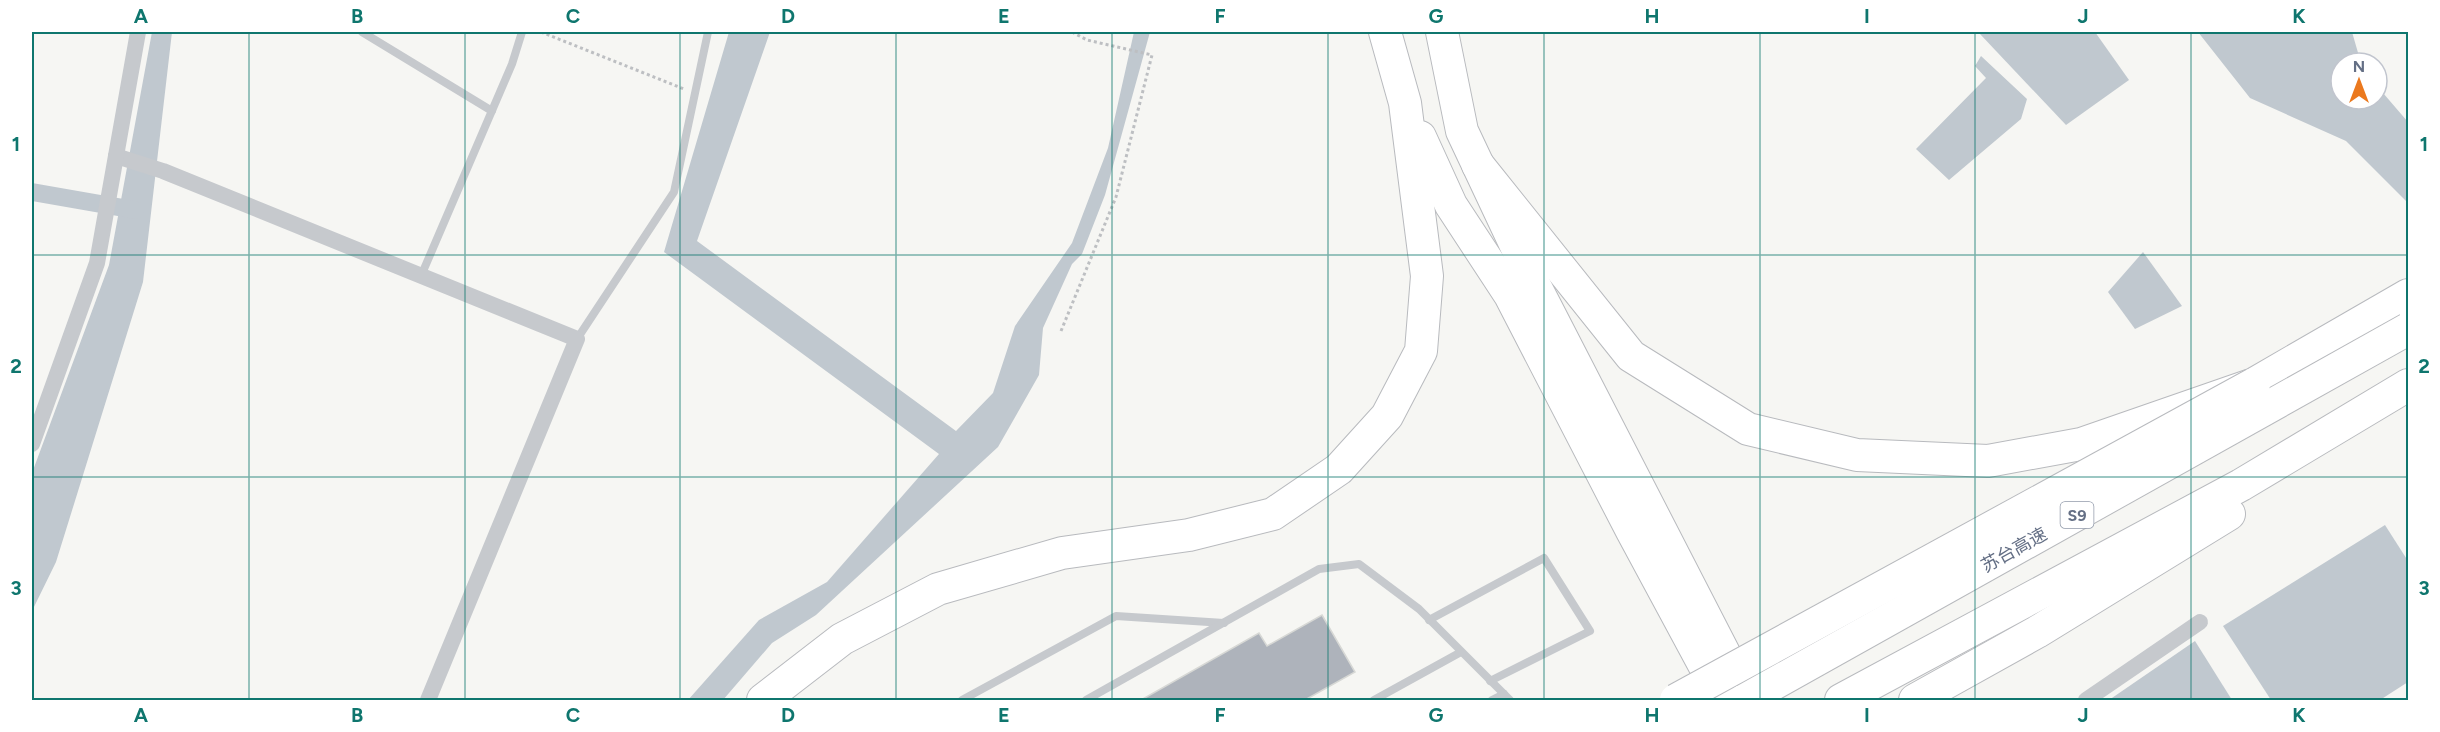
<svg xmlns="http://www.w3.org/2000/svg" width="2440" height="732" font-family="Figtree,'Noto Sans SC',sans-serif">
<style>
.water{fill:#c0c8cf}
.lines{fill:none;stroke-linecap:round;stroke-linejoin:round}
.canal{stroke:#c0c8cf;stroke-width:18}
.building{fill:#aeb3bb;stroke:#d7d8d5;stroke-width:1.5}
.motorway-casing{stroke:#b8babe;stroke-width:34}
.path{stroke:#bdbfc2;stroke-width:3;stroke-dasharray:3 3;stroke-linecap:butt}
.service{stroke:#c6c9cd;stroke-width:8}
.minor{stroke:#c6c9cd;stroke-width:16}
.motorway{stroke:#fff;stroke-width:32}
.motorway-bridge-casing{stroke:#b8babe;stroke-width:34;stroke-linecap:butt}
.motorway-bridge{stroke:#fff;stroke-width:32}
.grid{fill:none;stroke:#0f766e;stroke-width:1.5;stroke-opacity:0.55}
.labels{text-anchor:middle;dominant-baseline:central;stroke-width:6;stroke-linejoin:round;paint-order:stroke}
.shield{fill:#fff;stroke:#929aaa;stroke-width:1.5}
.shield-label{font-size:16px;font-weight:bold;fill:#646f85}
.street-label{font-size:18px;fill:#646f85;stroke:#fff}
.neatline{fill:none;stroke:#0f766e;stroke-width:2}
.grid-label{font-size:20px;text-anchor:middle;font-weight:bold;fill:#0f766e}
</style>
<rect width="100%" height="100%" fill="#f6f6f3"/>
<g class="water">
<path d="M152,32H172L143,282L56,562L32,611V473L109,265Z"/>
<path d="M729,32H770L697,241L956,431L993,393L1015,326L1072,243L1108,148L1134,32H1150L1105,195L1082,254L1072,264L1043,328L1039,375L998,447L816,615L772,643L723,700H688L759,620L827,582L939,454L664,252Z"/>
<path d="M1983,32H2095L2129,80L2066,125L1980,34Z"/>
<path d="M2198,32H2352L2361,63H2341V99H2377V86L2408,122V203L2346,141L2250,98Z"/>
<path d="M1981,56L2027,99L2021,119L1949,180L1916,149L1986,78L1975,66Z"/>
<path d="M2143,252L2182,306L2135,329L2108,292Z"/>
<path d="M2385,525L2408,561V682L2380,700H2271L2223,626Z"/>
<path d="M2195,641L2232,700H2109Z"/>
</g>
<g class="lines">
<path class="canal" d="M32,192L135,210"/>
</g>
<path class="building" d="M1322,615L1355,672L1305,700H1141L1259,633L1267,646Z"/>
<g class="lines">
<g class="motorway-casing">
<g id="motorway">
<path d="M1442,32L1462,131L1535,286L1744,692"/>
<path d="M1420,137L1451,205L1510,295L1632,531L1723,700"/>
<path d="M1478,165L1631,356L1748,429L1857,455L1988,461L2081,444L2254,384L2408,295"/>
<path d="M763,700L842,639L938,589L1062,553L1189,535L1273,514L1339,469L1387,416L1421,351L1427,276L1405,103L1385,32"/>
<path d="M1841,700L2241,485L2408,385"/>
<path d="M1915,700L2037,632L2229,514"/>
</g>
</g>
<g class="path">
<path d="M541,32L684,89"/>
<path d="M1061,331L1116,197L1152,55L1087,40L1072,32"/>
</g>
<g class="service">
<path d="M362,32L492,111"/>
<path d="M421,276L512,64L522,32"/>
<path d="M577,339L674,192L708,32"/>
<path d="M1429,620L1544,558L1590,631L1490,681"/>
<path d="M962,700L1116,616L1224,623"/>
<path d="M1086,700L1319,569L1359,564L1419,609L1510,700"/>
<path d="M1374,700L1461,652"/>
<path d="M1492,700L1504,694"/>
</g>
<g class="minor">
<path d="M116,156L163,171L577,339L428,700"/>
<path d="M32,444L97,263L138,32"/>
<path d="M2086,700L2200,622"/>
</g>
<use href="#motorway" class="motorway"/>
<g class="motorway-bridge-casing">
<g id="motorway-bridge">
<path d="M1676,700L2254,384"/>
<path d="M1745,700L2408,329"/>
</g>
</g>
<use href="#motorway-bridge" class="motorway-bridge"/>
</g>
<path class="grid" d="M249,32V700M465,32V700M680,32V700M896,32V700M1112,32V700M1328,32V700M1544,32V700M1760,32V700M1975,32V700M2191,32V700M32,255H2408M32,477H2408"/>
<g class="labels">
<rect class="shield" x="2060.5" y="502" width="33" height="26" rx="4.5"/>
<g class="shield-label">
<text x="2077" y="515">S9</text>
</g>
<g class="street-label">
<text transform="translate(2014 550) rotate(-29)">苏台高速</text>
</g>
</g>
<rect width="2440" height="732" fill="none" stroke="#ffffff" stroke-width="66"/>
<g transform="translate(2359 81)"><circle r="28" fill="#ffffff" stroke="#c1c5ce" stroke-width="1.5"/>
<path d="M0-4.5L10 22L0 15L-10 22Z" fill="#eb791e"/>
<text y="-9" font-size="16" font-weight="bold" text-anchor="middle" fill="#646f85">N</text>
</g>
<rect x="33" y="33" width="2374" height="666" class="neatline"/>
<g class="grid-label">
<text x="141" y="23">A</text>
<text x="357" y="23">B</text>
<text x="573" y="23">C</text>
<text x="788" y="23">D</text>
<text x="1004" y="23">E</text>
<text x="1220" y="23">F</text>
<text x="1436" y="23">G</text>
<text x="1652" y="23">H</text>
<text x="1867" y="23">I</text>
<text x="2083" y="23">J</text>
<text x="2299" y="23">K</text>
<text x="16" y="151">1</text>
<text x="2424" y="151">1</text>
<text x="16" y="373">2</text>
<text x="2424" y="373">2</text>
<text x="16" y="595">3</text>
<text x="2424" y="595">3</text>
<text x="141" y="722">A</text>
<text x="357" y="722">B</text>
<text x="573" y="722">C</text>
<text x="788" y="722">D</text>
<text x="1004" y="722">E</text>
<text x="1220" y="722">F</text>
<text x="1436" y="722">G</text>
<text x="1652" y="722">H</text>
<text x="1867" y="722">I</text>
<text x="2083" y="722">J</text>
<text x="2299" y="722">K</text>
</g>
</svg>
